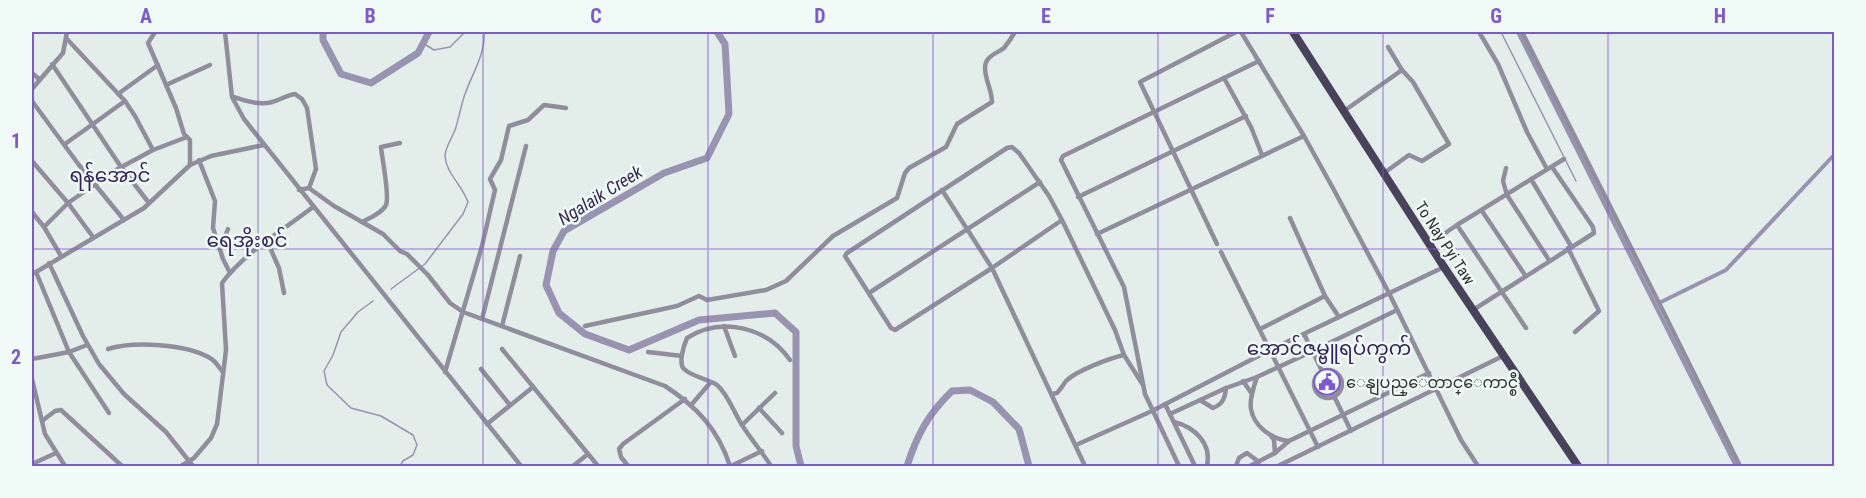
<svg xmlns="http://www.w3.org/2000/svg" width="1866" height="498" font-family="'Roboto Condensed','Noto Sans Myanmar',sans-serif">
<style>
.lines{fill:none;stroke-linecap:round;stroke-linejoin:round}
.stream{stroke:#9993b2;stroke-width:1.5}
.canal{stroke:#9993b2;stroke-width:4}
.river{stroke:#9993b2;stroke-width:7}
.street{stroke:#908e9c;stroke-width:4.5}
.primary{stroke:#48435a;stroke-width:8}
.grid{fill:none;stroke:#7d58d1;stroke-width:1.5;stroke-opacity:0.55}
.labels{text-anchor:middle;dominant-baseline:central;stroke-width:5;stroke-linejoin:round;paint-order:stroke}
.street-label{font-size:16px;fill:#2e3230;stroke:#f0fbf7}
.poi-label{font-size:16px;fill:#2e3230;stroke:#f0fbf7;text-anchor:start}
.water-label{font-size:18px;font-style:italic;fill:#342954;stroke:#f0fbf7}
.quarter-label{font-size:20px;fill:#33215c;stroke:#f0fbf7}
.neatline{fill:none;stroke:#7d58d1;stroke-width:2}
.grid-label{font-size:20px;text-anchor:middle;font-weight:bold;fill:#7d58d1}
</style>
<rect width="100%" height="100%" fill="#e3eeea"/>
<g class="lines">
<g class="stream">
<path d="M1501,32L1576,181"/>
<path d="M423,43L434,50L450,47L465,32"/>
<path d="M391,289L425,264L463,214L468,202C462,185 446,173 445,156C445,148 452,138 455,130C459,118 461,105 465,94C472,74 486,53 484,32"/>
<path d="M373,301L358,312L341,332L333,355L324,371L327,385L351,408L381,416L413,435L417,445L413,455L403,461L400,466"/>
</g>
<g class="canal">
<path d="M1518,32L1736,466"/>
<path d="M1659,303L1726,270L1834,155"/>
</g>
<g class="river">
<path d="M323,32V40L341,74L371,83L418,53L429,32"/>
<path d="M717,32L725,44L729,114L707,158L664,173L564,231L553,251L546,285L559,313L585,334L629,350L699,320L775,313L796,332V446L801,466"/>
<path d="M907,466C917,435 928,414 952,391L970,390L993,402L1019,429L1029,466"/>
</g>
<g class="street">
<path d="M155,32L148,43L176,108L184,134L190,140V165"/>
<path d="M225,32L232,97L244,119L521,466"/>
<path d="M1241,32L1304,136L1334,190L1389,293L1461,440L1478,466"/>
<path d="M1479,32L1498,64L1527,132L1547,169"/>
<path d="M1522,32L1660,305L1740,466"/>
<path d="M66,38L125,101L135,116L153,150"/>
<path d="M52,64L121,167L149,203"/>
<path d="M32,73L39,79"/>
<path d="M1224,78L1251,127L1262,155"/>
<path d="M166,85L210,65"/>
<path d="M32,89L63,53L67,32"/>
<path d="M118,94L158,65"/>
<path d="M233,97C245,100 259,106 272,102C280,100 287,95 295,94L302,99L307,108L316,169L309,188"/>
<path d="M32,101L79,165L124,220"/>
<path d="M1344,111L1402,70"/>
<path d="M65,144L125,101"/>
<path d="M199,160L215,201L213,228L223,259L230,273"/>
<path d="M32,161L68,203L93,237"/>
<path d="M1506,168L1503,181L1507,195L1549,260"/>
<path d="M1384,173L1409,155L1422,161L1449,144L1413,82L1402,70L1388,47"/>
<path d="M1531,179L1571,246"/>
<path d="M299,190L309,188L334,206L383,234L400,251L407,254L428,275L450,303L463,312L665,386C697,407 718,429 730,466"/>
<path d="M942,190L992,268L1085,466"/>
<path d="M1078,197L1246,116"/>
<path d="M1482,211L1525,275"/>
<path d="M32,212L44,227L61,256"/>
<path d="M1290,218L1325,296L1339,317"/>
<path d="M1062,220L992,268L895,330L891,328L845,256L847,253L1007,148L1012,147L1019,153L1049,196L1062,220L1115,330L1124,355L1143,385"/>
<path d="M362,222C370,218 382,213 386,205C390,196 382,159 381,147L400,143"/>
<path d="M44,227L68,203L114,171L153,150L187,137"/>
<path d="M1097,234L1304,136"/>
<path d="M267,241L279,268L284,293"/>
<path d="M1217,244L1140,82L1236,32"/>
<path d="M1429,244L1457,225"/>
<path d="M220,248L228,229"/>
<path d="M1568,248L1599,311L1575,332"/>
<path d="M1221,252L1318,447"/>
<path d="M49,263L83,336L99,364L124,394L166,432L193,466"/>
<path d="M36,272L144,208L190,165L211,156L264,145"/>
<path d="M32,274L36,272L69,352L109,413"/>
<path d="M869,293L1040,182"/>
<path d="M1397,310L1313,351L1257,377C1254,386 1249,399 1251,409C1254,427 1272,439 1289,441L1429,373"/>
<path d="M1473,310L1594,233L1593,227L1552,167"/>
<path d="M482,319L526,146"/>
<path d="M502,326L520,256"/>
<path d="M585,326L677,306L699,296L707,300L766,290L786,281L833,236L897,198L905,173L909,168L946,147L957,124L992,102C992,90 985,80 985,68C985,56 996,54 1004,48C1008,43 1012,37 1015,32"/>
<path d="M724,326L735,356"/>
<path d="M1526,328L1457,225L1564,159"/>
<path d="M1260,329L1325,296"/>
<path d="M1304,334L1322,371"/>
<path d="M108,349C134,341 186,344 210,358C216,361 219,368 223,372"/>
<path d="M502,349L598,466"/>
<path d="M648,352L682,356"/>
<path d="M32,359L69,352L87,345"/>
<path d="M481,369L510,405"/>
<circle cx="1328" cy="384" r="14"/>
<path d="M445,372L482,246L495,190L490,179L501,160L509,126L528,120L544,105L566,108"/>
<path d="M32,379L45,434L65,466"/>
<path d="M1243,381L1252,394"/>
<path d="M1052,394L1057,393C1061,389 1063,385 1066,381C1076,371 1110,358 1124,355"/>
<path d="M1334,396L1351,431"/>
<path d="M1200,400L1213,408C1223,404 1225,398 1226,388"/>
<path d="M692,404L710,383"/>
<path d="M1165,404L1195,466"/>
<path d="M759,408L782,433"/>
<path d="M1152,411L1270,350L1444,267"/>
<path d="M1170,414L1226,388L1257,377"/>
<path d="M42,421L55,411L61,410L122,466"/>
<path d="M1174,422C1195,427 1212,444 1207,466"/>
<path d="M487,424L533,387"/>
<path d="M742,425L775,393"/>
<path d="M1271,436L1274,440L1275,453"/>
<path d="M1076,445L1152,411"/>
<path d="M32,464L56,453"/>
<path d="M181,466L194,458L211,438L217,424L226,350L222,283C245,252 282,231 313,207"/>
<path d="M573,466L588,454"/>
<path d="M628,466L621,457L619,449L623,444L685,399"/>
<path d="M731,466L762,451"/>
<path d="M771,466C762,452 751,439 742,425C734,413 728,394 717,385C709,379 692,377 684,369C678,363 684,345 687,338C721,316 767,327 790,360"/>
<path d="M1179,466L1145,394L1124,287L1061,160L1063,156L1259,61"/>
<path d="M1236,466L1239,458L1247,453L1259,462"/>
<path d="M1250,466L1275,453L1289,441"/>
<path d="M1278,466L1503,356"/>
</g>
<path class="primary" d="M1293,32L1444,267L1578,466"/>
</g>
<path class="grid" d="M258,32V466M483,32V466M708,32V466M933,32V466M1158,32V466M1383,32V466M1608,32V466M32,249H1834"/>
<defs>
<g id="civic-ring" transform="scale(1.35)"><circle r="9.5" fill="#f0fbf7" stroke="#7d58d1" stroke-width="1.5"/><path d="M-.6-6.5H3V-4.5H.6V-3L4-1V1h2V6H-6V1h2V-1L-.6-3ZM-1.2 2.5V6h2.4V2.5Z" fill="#7d58d1"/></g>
</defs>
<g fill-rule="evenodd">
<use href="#civic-ring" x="1327" y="382"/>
</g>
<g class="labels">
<g class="street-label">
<text transform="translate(1445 243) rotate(57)">To Nay Pyi Taw</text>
</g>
<g class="poi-label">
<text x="1346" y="382">ေနျပည္ေတာင္ေကာင္စီ</text>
</g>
<g class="water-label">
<text transform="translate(600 195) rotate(-32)">Ngalaik Creek</text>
</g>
<g class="quarter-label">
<text x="110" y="175">ရန်အောင်</text>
<text x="247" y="240">ရေအိုးစင်</text>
<text x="1329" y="348">အောင်ဇမ္ဗူရပ်ကွက်</text>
</g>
</g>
<rect width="1866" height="498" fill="none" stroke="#f0fbf7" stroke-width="66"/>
<rect x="33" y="33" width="1800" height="432" class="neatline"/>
<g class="grid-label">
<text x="146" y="23">A</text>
<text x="370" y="23">B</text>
<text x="596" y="23">C</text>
<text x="820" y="23">D</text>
<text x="1046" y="23">E</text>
<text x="1270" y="23">F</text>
<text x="1496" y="23">G</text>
<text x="1720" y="23">H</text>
<text x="16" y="148">1</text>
<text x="16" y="364">2</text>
</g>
</svg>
